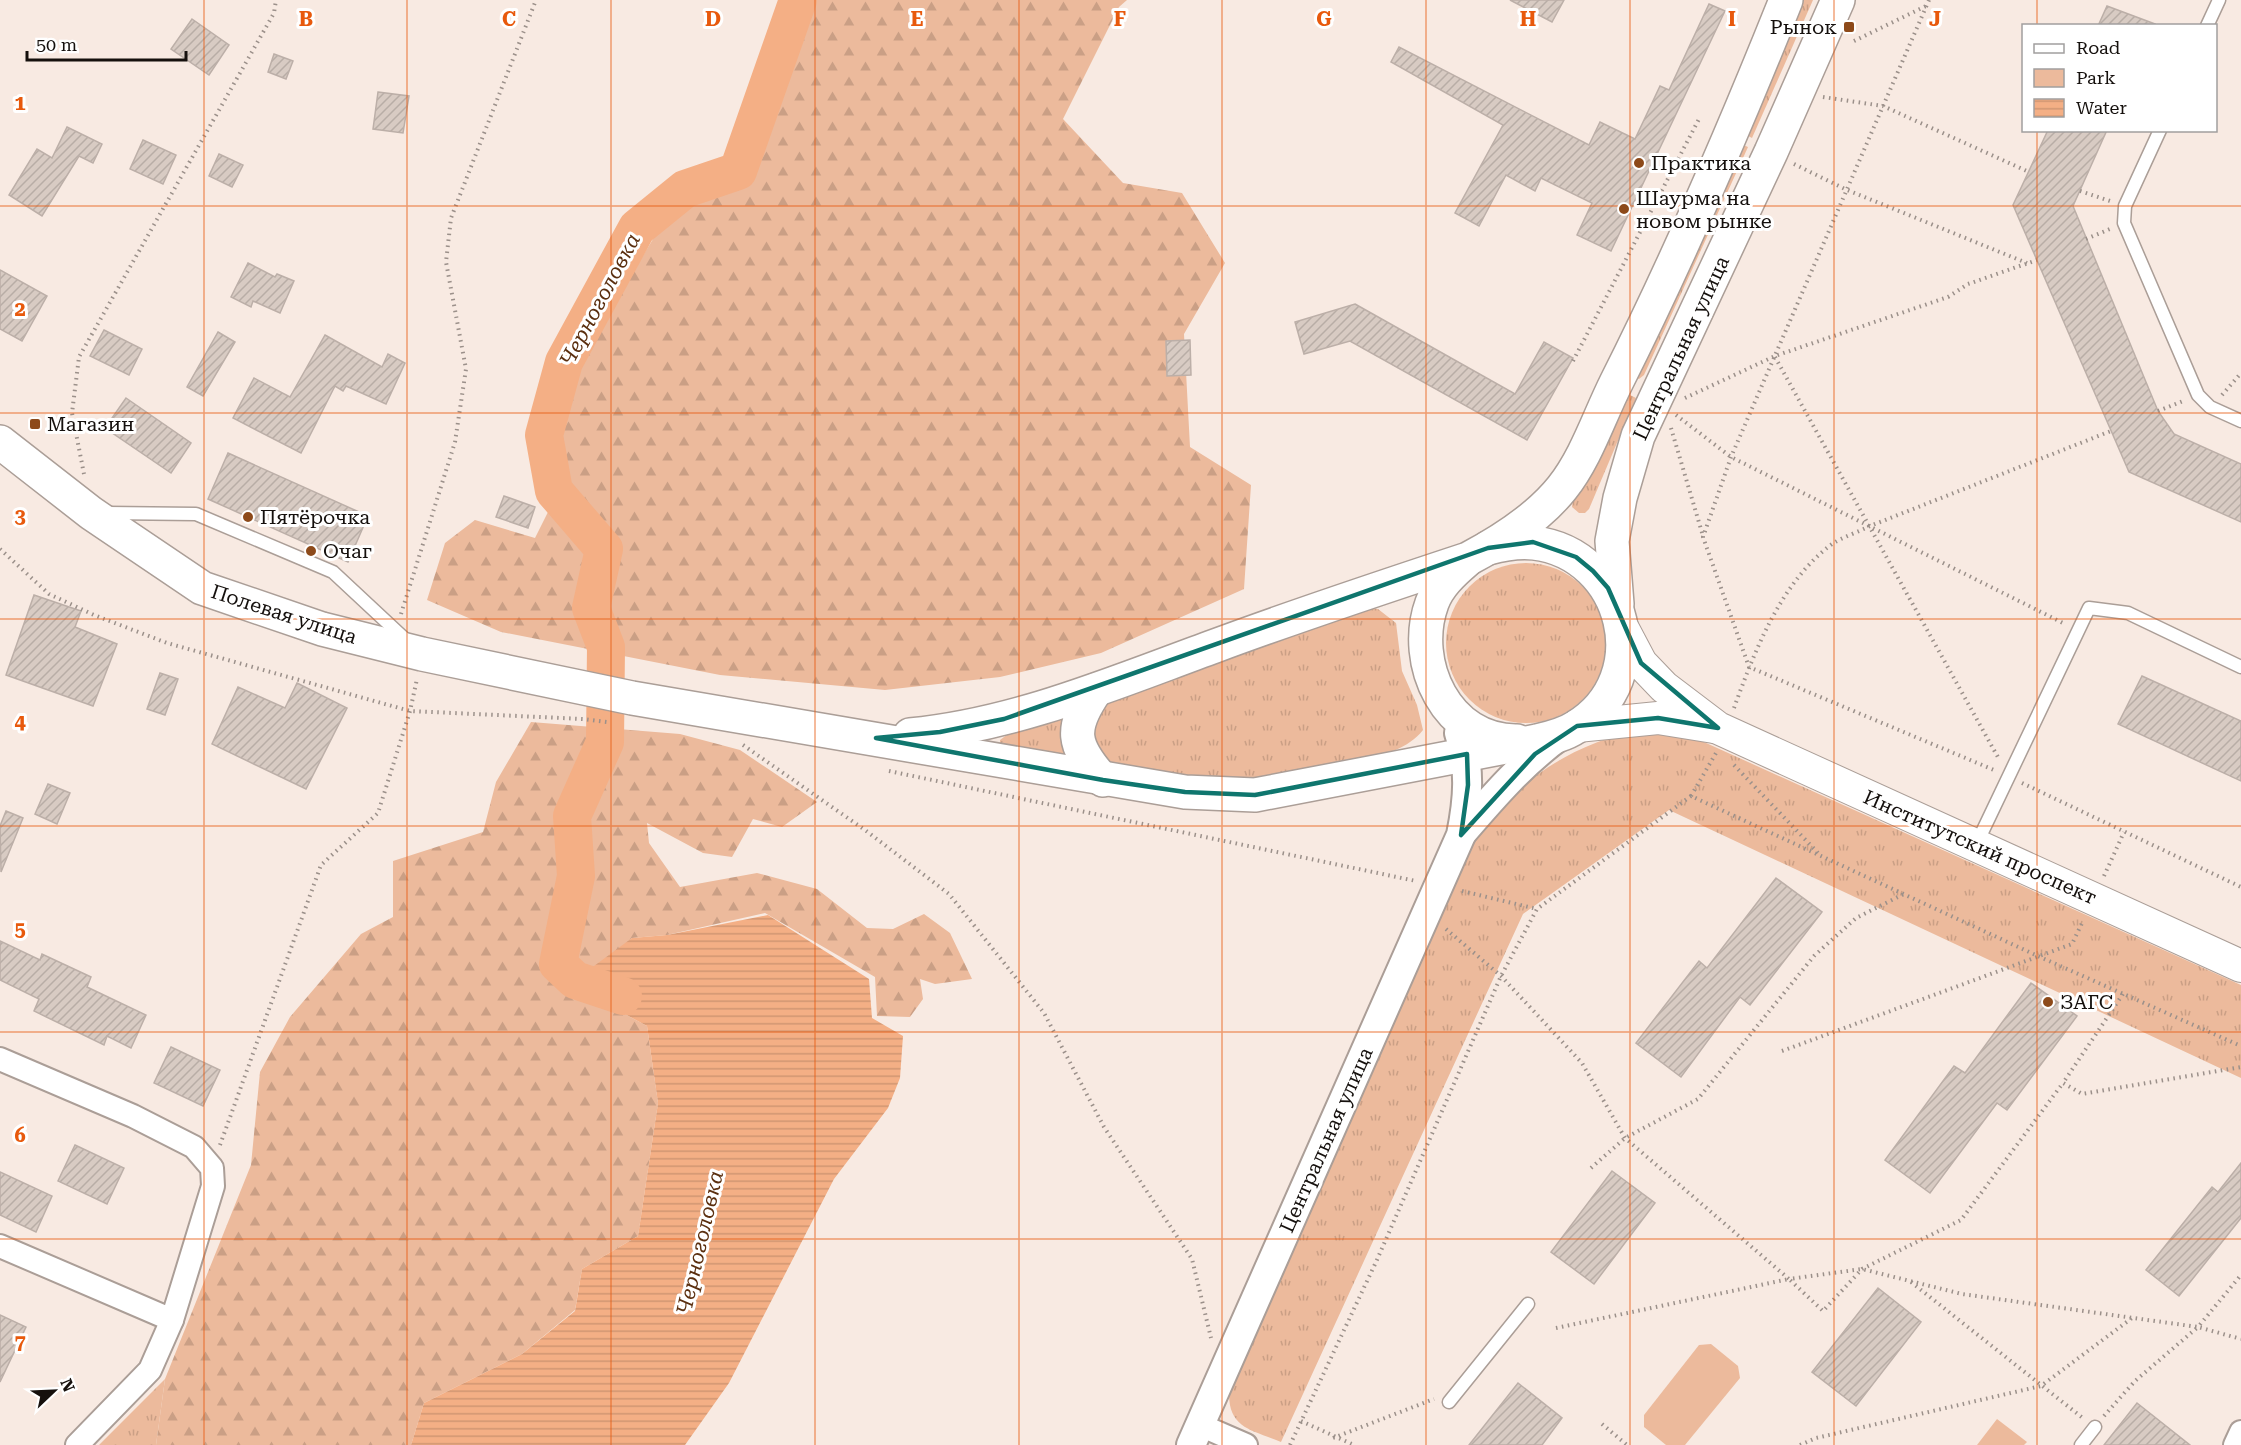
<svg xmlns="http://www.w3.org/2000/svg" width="2241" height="1445" font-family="'Roboto Serif',serif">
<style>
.grass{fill:url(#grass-tufts)}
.forest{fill:url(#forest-firs)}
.park{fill:#ecba9c}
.water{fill:url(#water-rules)}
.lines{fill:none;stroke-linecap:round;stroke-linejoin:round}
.river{stroke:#f4af85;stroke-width:38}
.building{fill:url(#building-hatch);stroke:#bcafa8;stroke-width:1.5}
.service-casing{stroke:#ab9e97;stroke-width:15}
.minor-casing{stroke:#ab9e97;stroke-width:26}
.tertiary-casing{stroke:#ab9e97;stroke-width:32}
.secondary-casing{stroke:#ab9e97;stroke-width:34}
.primary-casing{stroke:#ab9e97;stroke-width:36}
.path{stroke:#9b908a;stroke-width:4;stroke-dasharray:1.5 4.5;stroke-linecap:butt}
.service{stroke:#fff;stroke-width:12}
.minor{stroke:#fff;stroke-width:22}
.tertiary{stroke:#fff;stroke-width:28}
.secondary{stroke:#fff;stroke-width:32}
.primary{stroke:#fff;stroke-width:33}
.marked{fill:none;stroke:#0f766e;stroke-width:4.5;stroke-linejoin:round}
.grid{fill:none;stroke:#e8590c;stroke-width:1.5;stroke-opacity:0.55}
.poi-dot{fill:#8d4a1a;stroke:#fff;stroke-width:2}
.labels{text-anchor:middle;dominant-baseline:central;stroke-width:6;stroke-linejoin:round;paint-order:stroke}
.poi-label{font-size:20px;fill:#15100d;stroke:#fff;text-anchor:start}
.street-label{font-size:20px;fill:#15100d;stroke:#fff}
.water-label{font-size:21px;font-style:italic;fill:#5b2f0f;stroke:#fff}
.grid-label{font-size:20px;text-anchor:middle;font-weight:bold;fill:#e8590c;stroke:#fff;stroke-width:6;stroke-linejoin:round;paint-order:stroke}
</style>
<defs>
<pattern id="grass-tufts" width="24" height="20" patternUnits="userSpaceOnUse" patternTransform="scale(1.5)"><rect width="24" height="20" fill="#ecba9c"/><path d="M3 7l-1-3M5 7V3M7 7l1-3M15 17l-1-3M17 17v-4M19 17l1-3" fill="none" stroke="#ca9f85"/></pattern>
<pattern id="forest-firs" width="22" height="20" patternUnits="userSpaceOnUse" patternTransform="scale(1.5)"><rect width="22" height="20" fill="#ecba9c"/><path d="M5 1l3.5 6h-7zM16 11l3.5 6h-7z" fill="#ca9f85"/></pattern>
<pattern id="water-rules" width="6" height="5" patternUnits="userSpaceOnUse" patternTransform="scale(1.5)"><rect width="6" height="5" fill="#f4af85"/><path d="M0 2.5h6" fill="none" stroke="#d09672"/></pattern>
<pattern id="building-hatch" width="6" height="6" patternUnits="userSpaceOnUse" patternTransform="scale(1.5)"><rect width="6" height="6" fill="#d8cbc3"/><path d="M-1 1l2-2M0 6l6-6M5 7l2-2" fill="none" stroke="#b8ada6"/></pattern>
</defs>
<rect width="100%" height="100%" fill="#f8eae2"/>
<g class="grass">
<path d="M1796,0H1813L1752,138L1739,131Z"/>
<path d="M1734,141L1748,147L1644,375L1639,379L1633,377Z"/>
<path d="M1622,391L1636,398L1589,509L1585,513H1579L1572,507L1573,499Z"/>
<circle cx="1526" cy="643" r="80"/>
<path d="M1359,606L1378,609L1396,623L1402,671L1417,705L1423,730C1408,749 1385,754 1363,760C1313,774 1260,785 1208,782C1173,780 1138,771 1103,766C1089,748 1087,722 1099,702Z"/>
<path d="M1068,713L1071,760L1000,745V740L1008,734Z"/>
<path d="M1646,727L1684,733L2241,985V1078L1669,810L1523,914L1281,1442C1253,1430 1229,1429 1229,1394L1475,841C1518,777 1572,745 1646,727Z"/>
<path d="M165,1379L156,1445H99Z"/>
</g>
<g class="forest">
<path d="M816,0H1127L1119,7L1063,119L1123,183L1182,193L1225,263L1184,334L1190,447L1251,485L1244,589L1101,653L1000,677L885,690L720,675L501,632L427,600L445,543L475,520L535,538L548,512L538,483L553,453L576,370L599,327L666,218L755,177Z"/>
<path d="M531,722L680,734L740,750L817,802L782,827L753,819L732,857L703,853L647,823L649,843L680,887L757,873L817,889L867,928L893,929L924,914L950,933L972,979L935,984L920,979L923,999L910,1017L877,1016L875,977L765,913L667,935L632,938L572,999L608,1005L647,1026L658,1103L638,1236L582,1269L575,1310L522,1354L424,1403L411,1445H156L165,1379L251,1165L260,1072L290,1017L361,934L393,917V861L483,832L496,782Z"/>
</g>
<g class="park">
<path d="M1711,1344L1738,1366L1740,1378L1685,1445H1666L1644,1427V1415L1699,1345Z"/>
<path d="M1997,1419L2027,1442L2024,1445H1977Z"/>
</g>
<path class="water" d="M768,915L869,979L872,1018L903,1036L900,1078L888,1108L834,1179L729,1383L685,1445H411L424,1403L522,1354L575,1311L582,1269L638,1236L658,1103L647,1026L608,1005L572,999L575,980L632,938L667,935Z"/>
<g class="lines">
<path class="river" d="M623,996L575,980L558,964L576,876L572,816L605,742L606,647L591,608L604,549L554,491L544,435L564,362L637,228L685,189L738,171L798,0"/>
</g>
<g class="building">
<path d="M1510,0H1564L1552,22Z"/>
<path d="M1709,4L1725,11L1611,251L1577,235L1592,203L1541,178L1535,191L1506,175L1479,226L1455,213L1503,125L1391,62L1399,47L1589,145L1600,122L1635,139L1660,86L1669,90Z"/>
<path d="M2107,6L2155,24L2154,26H2098Z"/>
<path d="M192,19L229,45L209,75L171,49Z"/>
<path d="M274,54L293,61L286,79L268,72Z"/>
<path d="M378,92L409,96L403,133L373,129Z"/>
<path d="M67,127L102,144L93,163L79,156L42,216L9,195L37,149L52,158Z"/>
<path d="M2048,130H2107L2073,206L2158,411L2174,434L2241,464V522L2129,472L2013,205Z"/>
<path d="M143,140L176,155L163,184L130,169Z"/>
<path d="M219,154L243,165L232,187L209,176Z"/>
<path d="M248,263L275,277L277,274L294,281L280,313L253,301L251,307L231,297Z"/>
<path d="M0,270L47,296L22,341L0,329Z"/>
<path d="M1355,304L1515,394L1544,342L1573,358L1527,440L1350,341L1304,354L1295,322Z"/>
<path d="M104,330L142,349L129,375L90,356Z"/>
<path d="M218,332L235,342L203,396L187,387Z"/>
<path d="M325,335L382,367L388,354L405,363L386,404L346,386L343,391L335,386L301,453L233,418L254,378L290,397Z"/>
<path d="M1190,340L1191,375L1167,376L1166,341Z"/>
<path d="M126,398L191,443L171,473L105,428Z"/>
<path d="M228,453L368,516L348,562L208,499Z"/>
<path d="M504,496L535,507L528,528L496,517Z"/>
<path d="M34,595L81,611L75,627L117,644L93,706L6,675Z"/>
<path d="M160,673L178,679L165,715L147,709Z"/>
<path d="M2142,676L2241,721V781L2118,724Z"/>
<path d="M297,683L347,708L306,789L212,744L238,687L285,708Z"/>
<path d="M48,784L70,793L57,824L35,814Z"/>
<path d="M6,811L23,818L1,872L0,826Z"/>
<path d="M1776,878L1822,912L1750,1005L1740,997L1681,1077L1636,1043L1699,961L1707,968Z"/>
<path d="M0,941L40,960L42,954L91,977L87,987L146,1015L131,1048L107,1036L104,1045L34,1011L39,999L0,980Z"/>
<path d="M2031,983L2077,1016L2007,1110L1997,1103L1930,1193L1885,1160L1954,1066L1965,1073Z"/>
<path d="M171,1047L220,1070L203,1106L154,1083Z"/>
<path d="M75,1145L124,1168L107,1204L58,1181Z"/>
<path d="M2241,1163V1218L2179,1296L2146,1270L2212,1187L2218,1192Z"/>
<path d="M1612,1171L1655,1203L1594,1284L1551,1252Z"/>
<path d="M0,1172L52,1196L36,1232L0,1215Z"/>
<path d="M1878,1288L1921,1322L1856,1406L1812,1372Z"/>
<path d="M0,1315L26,1327L0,1382Z"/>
<path d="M1518,1383L1562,1418L1542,1445H1469Z"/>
<path d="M2137,1403L2190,1445H2104Z"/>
</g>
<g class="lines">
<g class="service-casing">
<g id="service">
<path d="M2207,26L2219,0"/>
<path d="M2160,130L2125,206L2124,223L2198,395L2210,407L2241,421"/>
<path d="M107,513L196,514L333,572L407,641"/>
<path d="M1976,845L2089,608L2128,613L2241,667"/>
<path d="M1449,1402L1528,1304"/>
<path d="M2081,1445L2095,1427"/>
</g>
</g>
<g class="minor-casing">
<g id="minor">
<path d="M0,1059L133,1116L194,1147L212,1168L213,1186L172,1320L150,1370L77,1445"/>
<path d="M0,1246L172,1320"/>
<path d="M1200,1425L1246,1445"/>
<path d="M2235,1445L2241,1432"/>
</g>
</g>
<g class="tertiary-casing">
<g id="tertiary">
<path d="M1462,833C1493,797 1522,763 1561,735"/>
<path d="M1191,1445L1461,835C1468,800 1471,768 1459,733"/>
</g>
</g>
<g class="secondary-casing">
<g id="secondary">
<path d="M1622,627L1641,663L1664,687L1718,728L2241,966"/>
<path d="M1577,726L1658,718L1714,727"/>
</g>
</g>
<g class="primary-casing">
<g id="primary">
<path d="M0,442L91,513L202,588L322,629L422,654L632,698L1185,792L1255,795L1537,741C1550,738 1564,735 1576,727C1657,678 1626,554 1534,543C1518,541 1503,544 1488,548"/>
<path d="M1466,561C1452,573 1438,586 1432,603C1410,663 1447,742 1517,741"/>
<path d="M1617,604L1612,541L1620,498L1638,436L1771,152L1838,0"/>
<path d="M1096,690C1069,729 1072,745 1103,780"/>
<path d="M910,735C1016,725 1116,682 1215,646C1298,615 1383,587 1468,559C1502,541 1538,518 1562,488C1586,458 1599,417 1616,383C1679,258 1734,130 1786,0"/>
</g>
</g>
<g class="path">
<path d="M1929,0L1731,457L1703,537L1749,667L1994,770"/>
<path d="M1854,41L1926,6"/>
<path d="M1823,97L1883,106L2029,172"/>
<path d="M1794,164L1847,190L2027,263"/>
<path d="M2080,191L2110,201"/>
<path d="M2086,239L2110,229"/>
<path d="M1775,357L1999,759"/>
<path d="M1573,361L1699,119"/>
<path d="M2222,395L2241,373"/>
<path d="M1685,398L1775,356L1948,297L1968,284L2037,260"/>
<path d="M2158,411L2183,401"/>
<path d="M1676,415L1731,457L2065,624"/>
<path d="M1671,428L1703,536"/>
<path d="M84,474L72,413L79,357L274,13L276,0"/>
<path d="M0,549L49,594L94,615L167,643L410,711L583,719L607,722"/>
<path d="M401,614L455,442L466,369L446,262L451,218L536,0"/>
<path d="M1734,708C1755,650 1781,582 1832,544C1843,537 1858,532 1870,526L2111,431"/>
<path d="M743,745L865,830L949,894L1044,1013L1104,1127L1192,1259L1211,1338"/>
<path d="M1734,765L1820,855"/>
<path d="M889,771L1416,881"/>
<path d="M2022,783L2241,887"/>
<path d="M1691,796L1716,753"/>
<path d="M2104,876L2124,832"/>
<path d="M1462,891L1537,909"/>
<path d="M1446,929L1501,976L1582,1063L1625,1138L1789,1279L1862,1269L1962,1294L2198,1327L2241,1275"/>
<path d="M2123,994L2063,1083L2082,1094L2241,1067"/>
<path d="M1782,1051L2072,944L2083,921"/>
<path d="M220,1145L321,865L378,813L410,711L417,679"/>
<path d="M1591,1168L1625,1138L1698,1099L1814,956L1856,918L1904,894"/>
<path d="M1911,1282L2084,1419"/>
<path d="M1556,1328L1789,1279L1823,1311L1862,1269L1961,1220L2063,1083"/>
<path d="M2104,1416L2135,1381L2198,1327L2241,1339"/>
<path d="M1301,1421L1354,1445"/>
<path d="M1602,1424L1627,1445"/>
<path d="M1333,1438L1434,1399"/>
<path d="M1290,1445L1376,1262L1501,976L1537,909L1691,796L2040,957L2241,1046"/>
<path d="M1800,1445L1816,1438L2041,1386L2132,1318"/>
</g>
<use href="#service" class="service"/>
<use href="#minor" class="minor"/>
<use href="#tertiary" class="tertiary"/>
<use href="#secondary" class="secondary"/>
<use href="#primary" class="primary"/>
</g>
<path class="marked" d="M1533,542L1576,557L1593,571L1608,588L1641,663L1718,728L1658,718L1577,726L1535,754L1461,835L1468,785L1467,754L1255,795L1185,792L1103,780L876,738L940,732L1004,719L1488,548Z"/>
<path class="grid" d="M204,0V1445M407,0V1445M611,0V1445M815,0V1445M1019,0V1445M1222,0V1445M1426,0V1445M1630,0V1445M1834,0V1445M2037,0V26M2037,130V1445M0,206H2241M0,413H2241M0,619H2241M0,826H2241M0,1032H2241M0,1239H2241"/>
<g class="poi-dot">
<rect x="1843" y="21" width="12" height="12" rx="3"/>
<circle cx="1639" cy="163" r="6"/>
<circle cx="1624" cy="209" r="6"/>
<rect x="29" y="418" width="12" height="12" rx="3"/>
<circle cx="248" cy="517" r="6"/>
<circle cx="311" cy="551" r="6"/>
<circle cx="2048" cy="1002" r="6"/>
</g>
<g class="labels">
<g class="poi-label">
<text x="1837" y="27" text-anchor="end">Рынок</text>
<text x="1651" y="163">Практика</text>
<text x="1636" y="198">Шаурма на<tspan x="1636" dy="23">новом рынке</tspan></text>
<text x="47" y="424">Магазин</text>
<text x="260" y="517">Пятёрочка</text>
<text x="323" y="551">Очаг</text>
<text x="2060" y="1002">ЗАГС</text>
</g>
<g class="street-label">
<text transform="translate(1681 348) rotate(-65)">Центральная улица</text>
<text transform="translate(284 614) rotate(18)">Полевая улица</text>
<text transform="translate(1980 847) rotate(24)">Институтский проспект</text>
<text transform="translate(1326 1140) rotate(-66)">Центральная улица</text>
</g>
<g class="water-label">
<text transform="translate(600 300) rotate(-62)">Черноголовка</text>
<text transform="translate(700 1243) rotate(-77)">Черноголовка</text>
</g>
</g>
<g class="grid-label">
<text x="306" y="26">B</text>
<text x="509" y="26">C</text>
<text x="713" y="26">D</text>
<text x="917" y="26">E</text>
<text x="1120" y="26">F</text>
<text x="1324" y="26">G</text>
<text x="1528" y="26">H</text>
<text x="1732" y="26">I</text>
<text x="1935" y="26">J</text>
<text x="20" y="110">1</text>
<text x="20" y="316">2</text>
<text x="20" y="523">3</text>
<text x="20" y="729">4</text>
<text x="20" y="936">5</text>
<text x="20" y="1142">6</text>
<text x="20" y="1349">7</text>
</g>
<rect x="2022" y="24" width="195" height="108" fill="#ffffff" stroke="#a19f9e" stroke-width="1.5"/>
<rect x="2034" y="44" width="30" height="9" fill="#ffffff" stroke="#a19f9e" stroke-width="1.5"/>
<text x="2076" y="54" font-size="18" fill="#15100d">Road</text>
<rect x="2034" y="69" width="30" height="18" fill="#ecba9c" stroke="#a19f9e" stroke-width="1.5"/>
<text x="2076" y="84" font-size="18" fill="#15100d">Park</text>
<rect x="2034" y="99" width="30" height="18" fill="url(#water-rules)" stroke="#a19f9e" stroke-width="1.5"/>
<text x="2076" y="114" font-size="18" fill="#15100d">Water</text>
<g transform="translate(54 1391) rotate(67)" stroke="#ffffff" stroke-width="4.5" paint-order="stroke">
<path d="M0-4.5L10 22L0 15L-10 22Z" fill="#15100d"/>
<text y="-9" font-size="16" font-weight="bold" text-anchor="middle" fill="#15100d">N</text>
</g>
<path d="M27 51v9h159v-9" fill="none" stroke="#15100d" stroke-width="3"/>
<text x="36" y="51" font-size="18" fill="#15100d" stroke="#ffffff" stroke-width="4.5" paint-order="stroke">50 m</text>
</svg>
